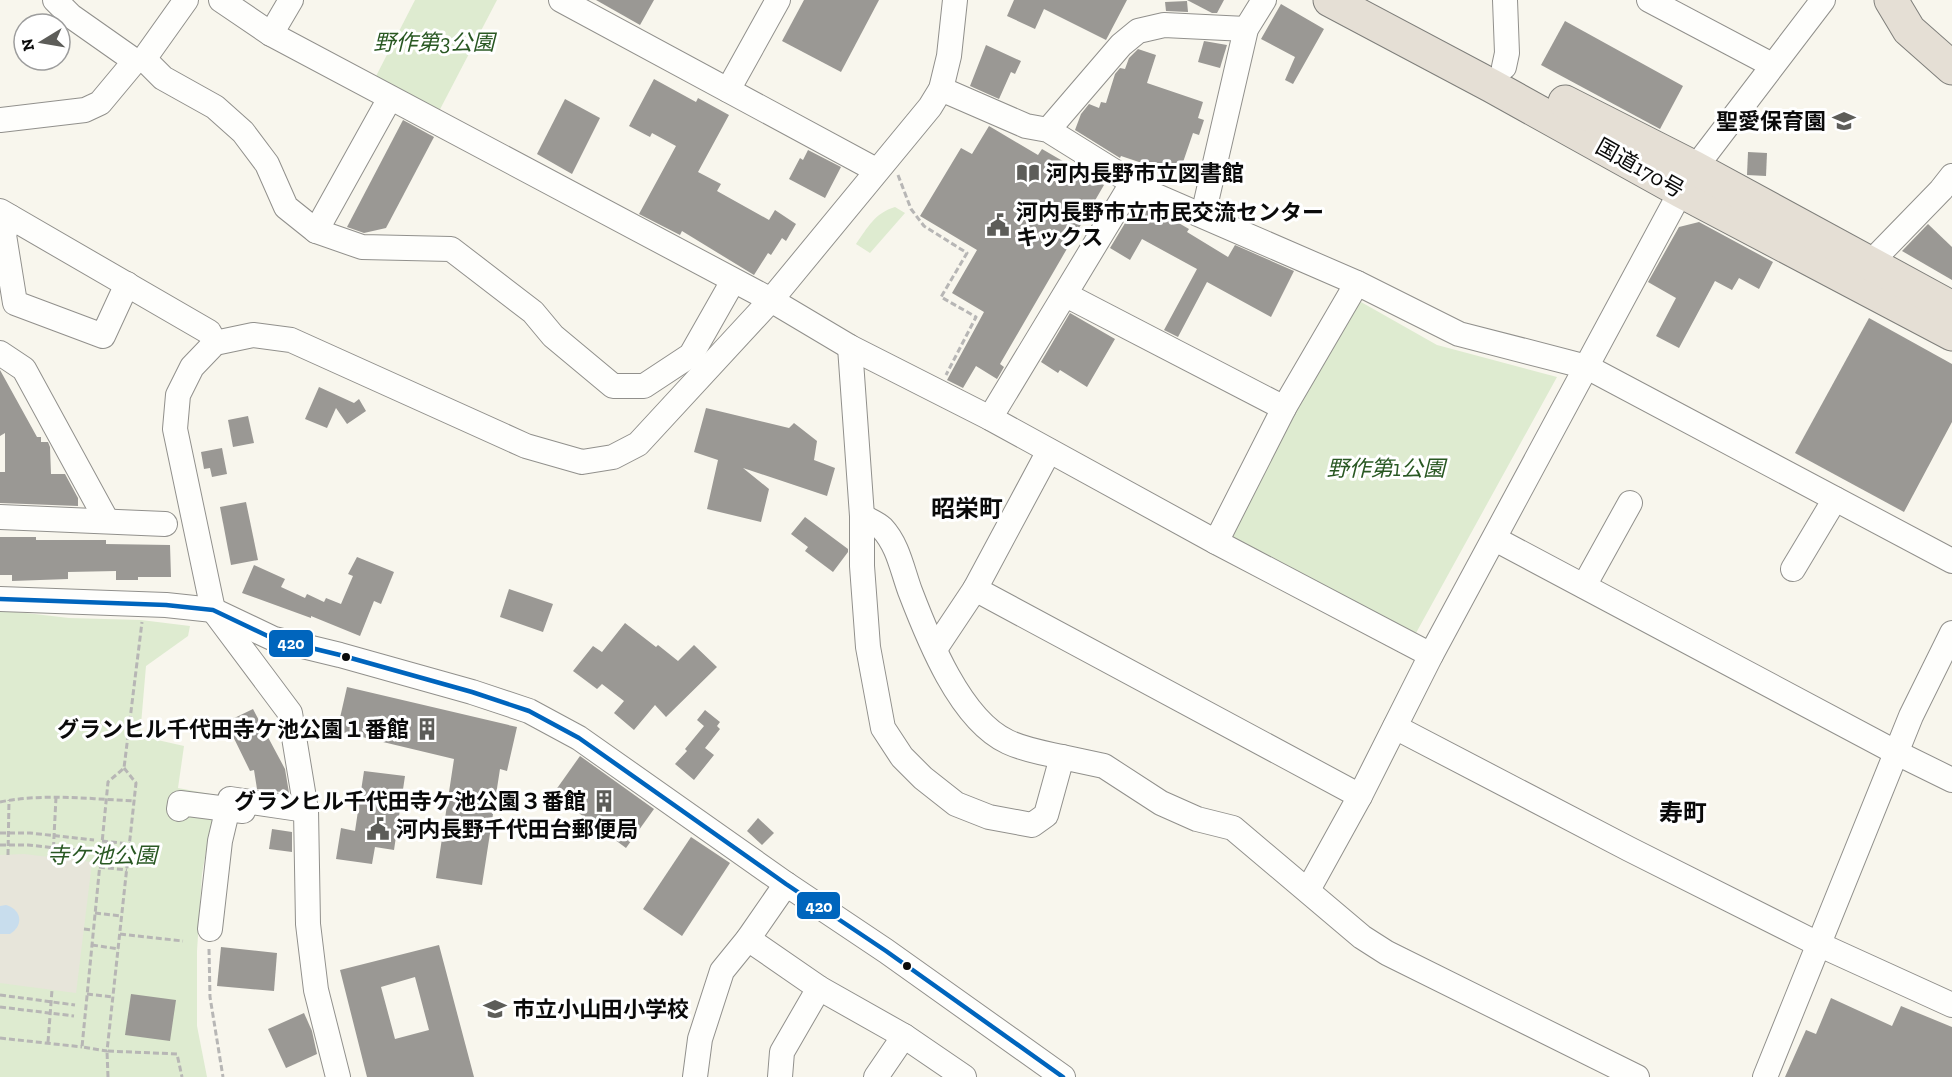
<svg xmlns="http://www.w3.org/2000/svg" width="1952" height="1077" font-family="'Zilla Slab','Noto Sans JP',serif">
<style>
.green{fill:#deebd0}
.plaza{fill:#e7e5da}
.water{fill:#c8dded}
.building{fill:#9a9894;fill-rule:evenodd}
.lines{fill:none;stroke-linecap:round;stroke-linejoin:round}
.minor-casing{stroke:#91908c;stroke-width:26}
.highway-casing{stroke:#7e7e7a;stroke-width:35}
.path{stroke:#b7b6b5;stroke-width:3;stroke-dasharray:6 3;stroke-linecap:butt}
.minor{stroke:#fefefc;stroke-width:24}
.highway{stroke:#e5dfd5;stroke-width:33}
.bus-1-casing{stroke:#fff;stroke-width:9}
.bus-1{stroke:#0065bd;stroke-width:4.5}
.bus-dot{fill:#0a0a0a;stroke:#fff;stroke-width:2}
.labels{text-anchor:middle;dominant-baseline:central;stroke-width:6;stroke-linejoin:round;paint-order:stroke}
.park-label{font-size:22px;font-style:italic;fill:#295823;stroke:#fff}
.poi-label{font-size:22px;font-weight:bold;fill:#0a0a0a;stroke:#fff;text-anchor:start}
.street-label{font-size:22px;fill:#0a0a0a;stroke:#fff}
.neighbourhood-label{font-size:24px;font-weight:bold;fill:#0a0a0a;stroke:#fff}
.line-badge{stroke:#fff;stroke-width:2}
.badge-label{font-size:16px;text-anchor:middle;font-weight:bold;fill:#fff}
</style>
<rect width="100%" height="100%" fill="#f8f6ed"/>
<g class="green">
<path d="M415,0H497L436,117L372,84Z"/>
<path d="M895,207L905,213L870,253L856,244C868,227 875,213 895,207Z"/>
<path d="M1361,302L1437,345L1557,377L1416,633L1227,539L1354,305Z"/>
<path d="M0,610L69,618L141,620L190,626L188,636L146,666L140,736L184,746L178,788L221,796L207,846L202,874L197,951V1026L207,1077H0Z"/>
</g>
<path class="plaza" d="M24,854L92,862L76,993L0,983V855Z"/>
<path class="water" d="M6,905C19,909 24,921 14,931L10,934H0V906Z"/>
<g class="building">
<path d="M596,0H654L640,25Z"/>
<path d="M804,0H879L841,72L782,41Z"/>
<path d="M1014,0H1127L1106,40L1044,9L1035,29L1007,16Z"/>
<path d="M1187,0H1224L1217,13H1212Z"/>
<path d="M1187,1L1188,12L1166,11L1165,2Z"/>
<path d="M1281,4L1324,29L1293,84L1285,80L1295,57L1261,39Z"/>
<path d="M1565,21L1683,86L1660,129L1541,65Z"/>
<path d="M1204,41L1227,45L1220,68L1198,62Z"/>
<path d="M986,45L1021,61L1015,74L1011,72L999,99L970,86Z"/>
<path d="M1138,49L1156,55L1147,83L1203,102L1198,118L1204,120L1199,135L1193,133L1180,171L1159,164L1157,168L1121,156L1120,158L1075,130L1081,114L1089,104L1099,108L1101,102L1106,103L1115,74L1120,68L1125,69L1129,58Z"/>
<path d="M654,79L696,102L698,98L729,115L698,172L721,184L717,191L769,220L775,210L796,224L786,241L782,238L771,255L768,253L754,275L682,231L680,235L639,214L676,146L652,133L650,137L629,126Z"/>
<path d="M565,99L600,118L572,174L537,154Z"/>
<path d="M403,120L434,137L386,228L364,233L347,227Z"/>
<path d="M989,126L1038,155L1042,149L1104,185L1000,364L1004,367L997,379L976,366L963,388L947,380L984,312L952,293L977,250L920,216L961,148L972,154Z"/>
<path d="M808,150L841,167L825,198L789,179L800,158L803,160Z"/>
<path d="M1748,152L1767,153L1766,176L1747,175Z"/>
<path d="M1139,204L1170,218L1189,229L1187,232L1228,257L1235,245L1294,271L1271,317L1207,282L1178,337L1164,330L1197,269L1142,239L1130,260L1110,248L1136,205Z"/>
<path d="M1699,222L1773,262L1759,289L1739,278L1732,290L1715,281L1679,348L1656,336L1676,298L1648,282L1679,227Z"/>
<path d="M1928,224L1952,247V280L1902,251Z"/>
<path d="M1070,313L1115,339L1087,387L1060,370L1058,373L1041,362Z"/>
<path d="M1869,318L1952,364V422L1904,512L1795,453Z"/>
<path d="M0,370L37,437H41V442H48L50,447L51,474H65L78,498V506L0,503V472H5V433L0,436Z"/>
<path d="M319,387L354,403L359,399L366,411L347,424L336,408L327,428L305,419Z"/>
<path d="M706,408L789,428L794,423L817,441L814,460L835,468L827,496L743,468L769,489L761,522L707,509L718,460L694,452Z"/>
<path d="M248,416L254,443L233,447L228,420Z"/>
<path d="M222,448L227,474L212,477L210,468L204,469L201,452Z"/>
<path d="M246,502L258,560L231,565L220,507Z"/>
<path d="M805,517L848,549V552L833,572L805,551L808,547L791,534Z"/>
<path d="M0,537H36V540H106V544L170,545L171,577H138V580H116V571L68,572V579L12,581V575H0Z"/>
<path d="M357,557L394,572L381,604L374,601L360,636L311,616V618L242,593L254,565L285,579L281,587L305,598L307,594L324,602L326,598L341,604L353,576L348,574Z"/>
<path d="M509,589L553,604L543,632L500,617Z"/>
<path d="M625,623L656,647L658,645L678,661L694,645L717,667L666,717L655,705L634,730L614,713L624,701L602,684L597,689L573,671L593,646L602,652Z"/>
<path d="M347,687L517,727L507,771L500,769L482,885L436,878L454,759L337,731Z"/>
<path d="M253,709L285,769L289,793L257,789L254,770L250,771L226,722Z"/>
<path d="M705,710L720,722L717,726L720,729L705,748L714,755L694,780L675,764L687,751L685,749L704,726L697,720Z"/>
<path d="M580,756L654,809L626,848L553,794Z"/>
<path d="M364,771L405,776L394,850L375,847L372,864L336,859L341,828L355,831Z"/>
<path d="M758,818L774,833L762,845L747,831Z"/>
<path d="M272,829L292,832V852L269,849Z"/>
<path d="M691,837L730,863L682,936L643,909Z"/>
<path d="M439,945L474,1077H367L340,970ZM415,977L429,1030L395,1039L381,987Z"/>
<path d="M221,947L277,953L274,991L217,986Z"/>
<path d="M131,994L176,1000L170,1041L125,1035Z"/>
<path d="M1831,998L1892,1026L1901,1006L1952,1027V1077H1785L1806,1030L1816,1034Z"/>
<path d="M304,1013L312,1031L317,1054L286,1068L268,1029Z"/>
</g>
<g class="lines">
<g class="minor-casing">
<g id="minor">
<path d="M55,0L71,16L135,61"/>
<path d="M221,0L271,34L771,300L850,347L990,418L1216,542L1431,655"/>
<path d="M561,0L876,170"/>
<path d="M1649,0L1772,65"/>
<path d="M271,34L291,0"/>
<path d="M144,59L163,78L215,107L243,132L267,164L286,207L316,231L362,247L451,249L533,312L553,336L613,386H644L691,355L733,281"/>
<path d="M1504,67L1507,53L1505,0"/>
<path d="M941,89L1026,126L1048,130L1125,178L1131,185L1357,283L1459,334L1587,367L1952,561"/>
<path d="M728,90L778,0"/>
<path d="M0,120L85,110L100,103L135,61L144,59L186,0"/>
<path d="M1048,130L1121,45L1138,31L1164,25L1246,29"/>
<path d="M0,211L209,332L215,343"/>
<path d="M1203,215L1246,29L1264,0"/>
<path d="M10,217L4,235L15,303L103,336L127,284"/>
<path d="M316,231L390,98"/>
<path d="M1870,263L1941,190L1952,176"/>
<path d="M1066,295L1284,408"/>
<path d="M850,347L862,516V566L868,647L883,728L902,757L923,778L956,804L989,817L1032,825L1046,815L1062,757L1104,766L1161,803L1197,819L1233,828L1362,937L1387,953L1637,1077"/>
<path d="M0,353L24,369L107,521"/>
<path d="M990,418L1131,185"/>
<path d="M862,516C868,520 877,523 882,528C898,545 902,569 910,591C928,638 960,720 1008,742C1025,750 1044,753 1062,757"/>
<path d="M0,517L165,524"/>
<path d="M1495,539L1897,753L1952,780"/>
<path d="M1216,542L1284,408L1357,283"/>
<path d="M1793,569L1835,499"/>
<path d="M1584,586L1630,503"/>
<path d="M975,589L1360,796"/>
<path d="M0,599L166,605L213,610L274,639L340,655L472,692L529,711L579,738L786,884L886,951L1063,1077"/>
<path d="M935,649L975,589L1049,451"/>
<path d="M1395,727L1629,849L1818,944L1952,1005"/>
<path d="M179,809L180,803L243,811"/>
<path d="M1308,890L1360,796L1431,655L1681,191L1695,168L1823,0"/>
<path d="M210,929L220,841L230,799L306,810"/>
<path d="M748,939L819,988L904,1036L964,1077"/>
<path d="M338,1077L316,990L308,924L306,810L290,713L213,610L175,429L178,395L192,367L215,343L253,335L291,340L526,446L582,462L613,457L638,444L771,300L930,107L941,89L949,56L955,0"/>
<path d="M695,1077L700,1039L722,971L748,939L786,884"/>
<path d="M780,1077L782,1052L819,988"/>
<path d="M876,1077L904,1036"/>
<path d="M1765,1077L1911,716L1952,633"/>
</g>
</g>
<g class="highway-casing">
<g id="highway">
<path d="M1330,0L1492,86L1681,191L1952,334"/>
<path d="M1891,0L1909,30L1952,68"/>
<path d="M1565,102L1695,168L1943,303"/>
</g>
</g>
<g class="path">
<path d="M898,175L911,209L924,226L967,253L941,297L976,317L946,375"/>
<path d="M124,768L136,783L107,1051L82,1047L108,782L124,768L142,622"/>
<path d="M0,802C44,793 90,799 135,801"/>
<path d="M0,833H30L94,840"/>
<path d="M102,841L130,844"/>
<path d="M0,845H28L93,852"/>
<path d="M8,855L9,800"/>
<path d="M53,857L56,797"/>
<path d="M99,867L127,870"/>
<path d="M95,913L122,916"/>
<path d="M84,929L93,930"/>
<path d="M120,934L183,941"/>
<path d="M92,945L119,949"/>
<path d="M209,949L210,997L223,1077"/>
<path d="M87,994L114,997"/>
<path d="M0,995L75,1005"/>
<path d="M0,1007L74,1016"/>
<path d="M0,1038L82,1047"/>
<path d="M48,1042L52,990"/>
<path d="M108,1077L107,1051L177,1054L182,1077"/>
</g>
<use href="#minor" class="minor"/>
<use href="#highway" class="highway"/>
<g class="bus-1-casing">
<path id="bus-1" d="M0,599L166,605L213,610L274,639L340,655L472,692L529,711L579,738L786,884L886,951L1063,1077"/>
</g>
<use href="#bus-1" class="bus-1"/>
</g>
<defs>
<g id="school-bare" transform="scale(1.8)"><path d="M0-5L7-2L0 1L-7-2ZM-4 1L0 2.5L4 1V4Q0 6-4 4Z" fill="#5d5d59" stroke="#fff" stroke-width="2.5" paint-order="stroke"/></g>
<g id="library-bare" transform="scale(1.8)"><path d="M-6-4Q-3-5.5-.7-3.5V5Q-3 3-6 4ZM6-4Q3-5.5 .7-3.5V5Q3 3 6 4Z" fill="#5d5d59" stroke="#fff" stroke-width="2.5" paint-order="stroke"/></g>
<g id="civic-bare" transform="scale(1.8)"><path d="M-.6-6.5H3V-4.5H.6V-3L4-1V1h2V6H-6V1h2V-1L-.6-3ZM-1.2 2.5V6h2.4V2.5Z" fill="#5d5d59" stroke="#fff" stroke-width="2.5" paint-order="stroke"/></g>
<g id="building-bare" transform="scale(1.8)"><path d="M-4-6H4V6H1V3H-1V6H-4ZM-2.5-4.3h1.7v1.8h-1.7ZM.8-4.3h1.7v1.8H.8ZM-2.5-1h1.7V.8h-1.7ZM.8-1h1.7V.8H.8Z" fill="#5d5d59" stroke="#fff" stroke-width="2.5" paint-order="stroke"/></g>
</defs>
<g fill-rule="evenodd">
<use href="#school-bare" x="1844" y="121"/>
<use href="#library-bare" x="1028" y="173"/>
<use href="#civic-bare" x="998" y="225"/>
<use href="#building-bare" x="427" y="729"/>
<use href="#building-bare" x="604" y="801"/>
<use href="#civic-bare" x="378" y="829"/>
<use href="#school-bare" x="495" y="1009"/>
</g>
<g class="bus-dot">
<circle cx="346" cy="657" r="5"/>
<circle cx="907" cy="966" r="5"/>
</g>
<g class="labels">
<g class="park-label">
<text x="434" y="42">野作第3公園</text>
<text x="1386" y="468">野作第1公園</text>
<text x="102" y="855">寺ケ池公園</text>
</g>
<g class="poi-label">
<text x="1826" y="121" text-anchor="end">聖愛保育園</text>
<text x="1046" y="173">河内長野市立図書館</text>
<text x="1016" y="212">河内長野市立市民交流センター<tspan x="1016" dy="25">キックス</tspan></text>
<text x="409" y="729" text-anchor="end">グランヒル千代田寺ケ池公園１番館</text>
<text x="586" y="801" text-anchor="end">グランヒル千代田寺ケ池公園３番館</text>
<text x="396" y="829">河内長野千代田台郵便局</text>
<text x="513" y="1009">市立小山田小学校</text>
</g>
<g class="street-label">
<text transform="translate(1640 168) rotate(29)">国道170号</text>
</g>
<g class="neighbourhood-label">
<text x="967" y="508">昭栄町</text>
<text x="1683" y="812">寿町</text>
</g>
</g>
<g class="line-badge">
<rect x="268" y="629" width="46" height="29" rx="6" fill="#0065bd"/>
<rect x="796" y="891" width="45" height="29" rx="6" fill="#0065bd"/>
</g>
<g class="badge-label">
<text x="291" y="649">420</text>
<text x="819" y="912">420</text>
</g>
<g transform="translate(42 42) rotate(259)"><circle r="28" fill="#ffffff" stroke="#9d9d9d" stroke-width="1.5"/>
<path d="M0-4.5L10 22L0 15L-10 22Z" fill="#5d5d59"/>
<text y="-9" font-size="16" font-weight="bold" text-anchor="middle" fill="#0a0a0a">N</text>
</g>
</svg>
